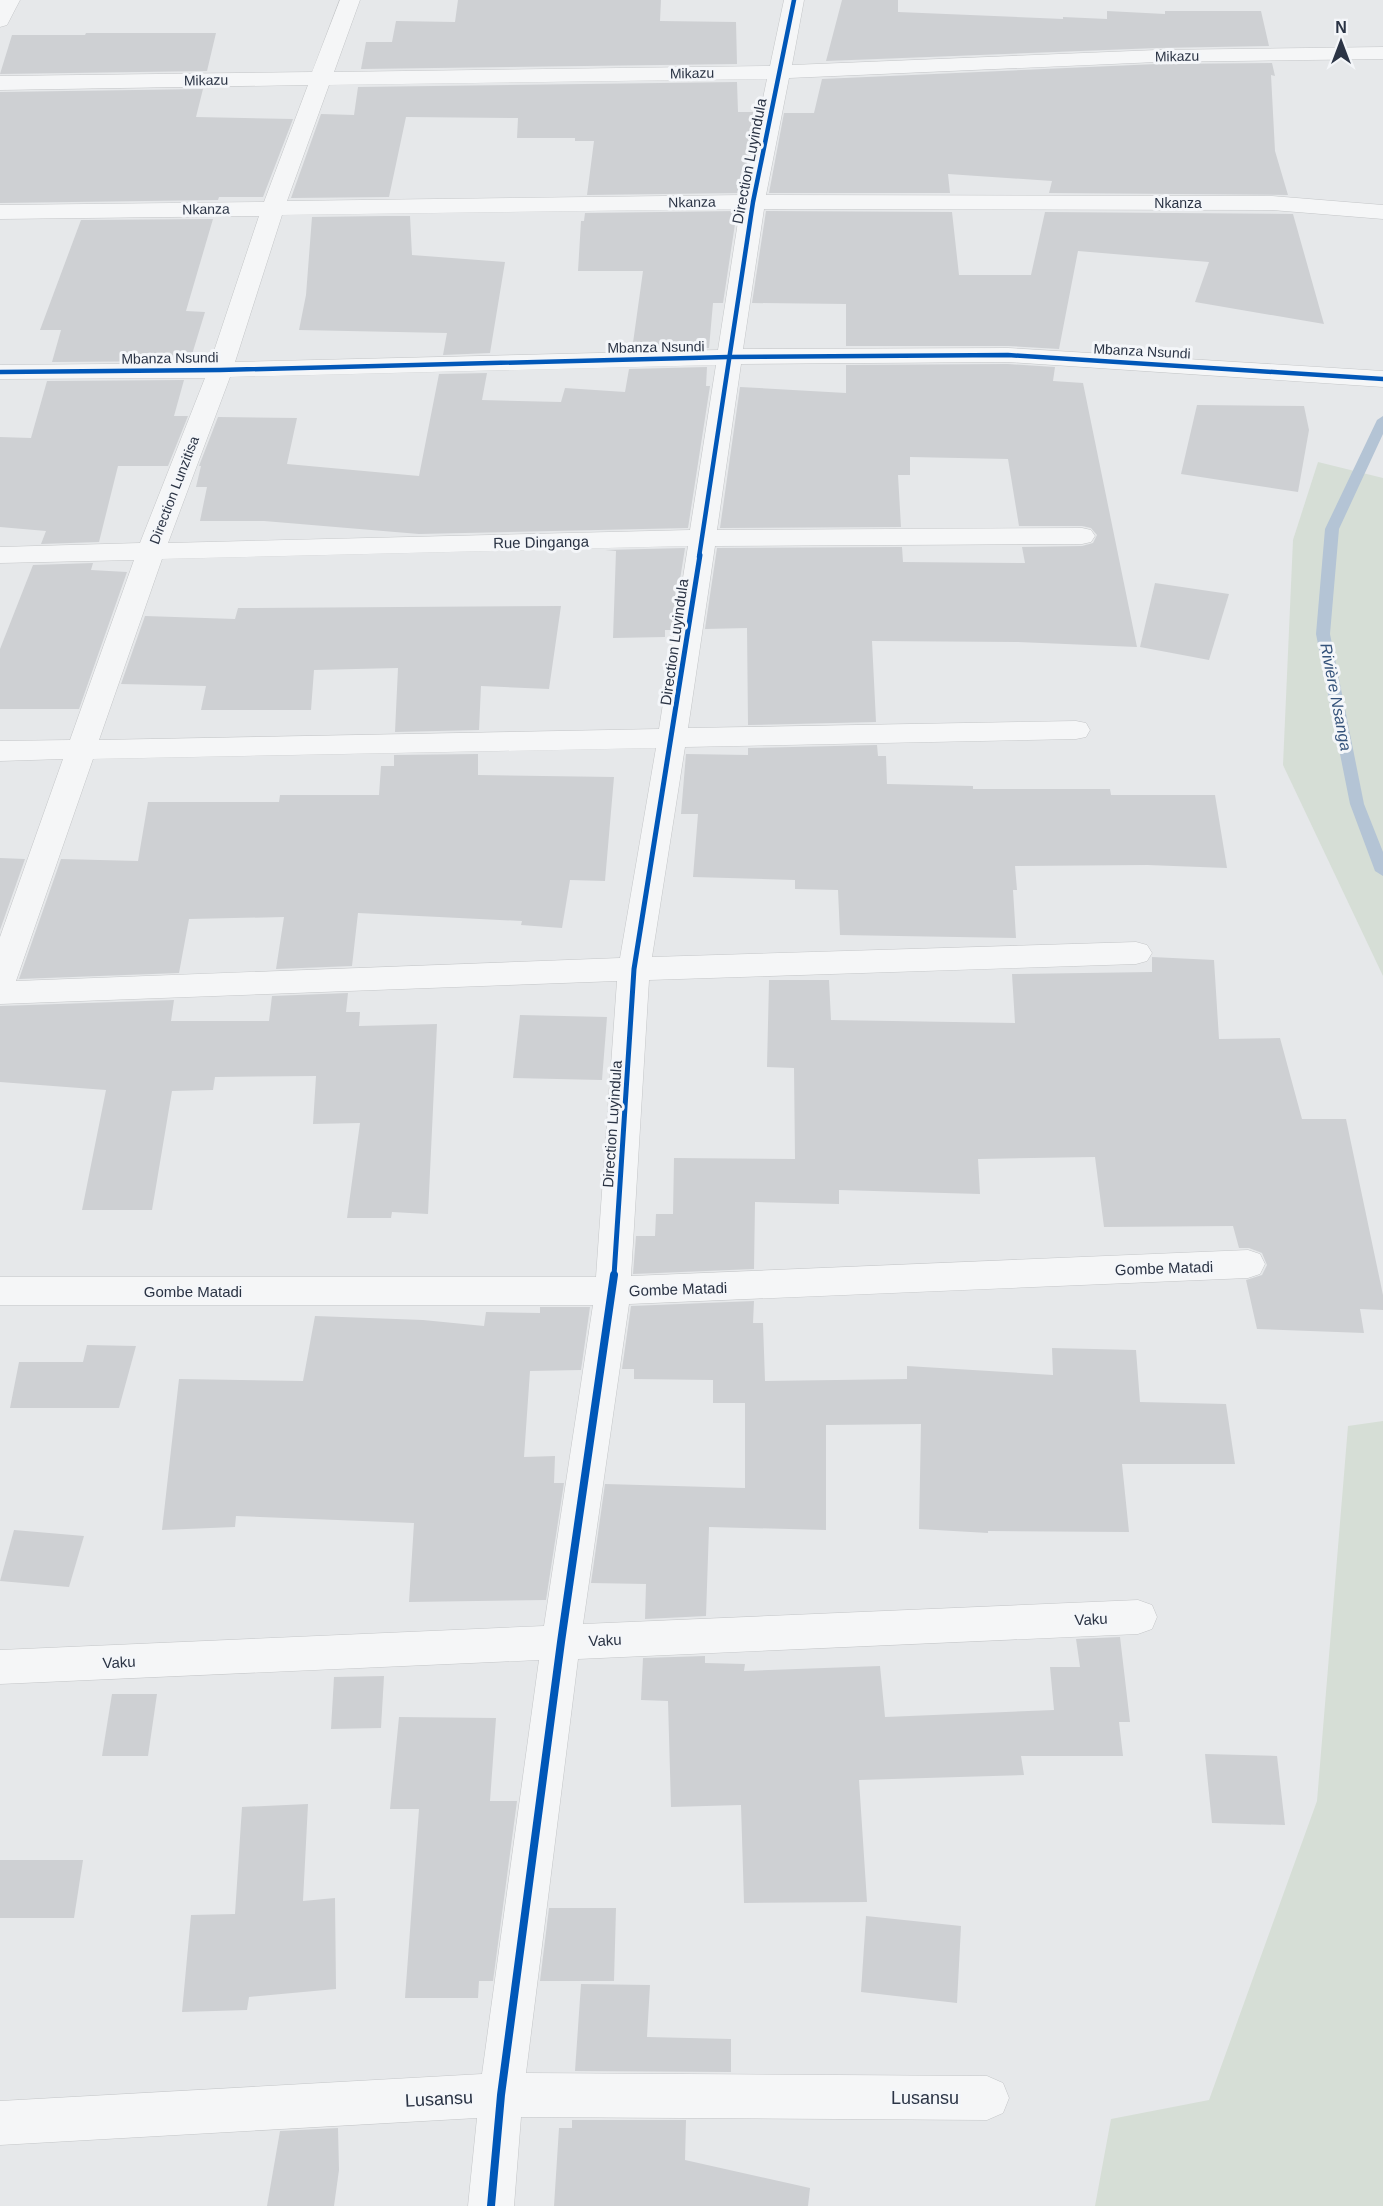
<svg xmlns="http://www.w3.org/2000/svg" width="1383" height="2206" font-family="Helvetica,sans-serif">
<style>
.green{fill:#d6ded6}
.lines{fill:none;stroke-linecap:round;stroke-linejoin:round}
.stream{fill:#b4c4d5;fill-rule:evenodd}
.building{fill:#ced0d3}
.street-casing{stroke:#c4c6c8;stroke-width:1}
.street{fill:#f5f6f7;fill-rule:evenodd}
.cycleway-far2-casing{stroke:#f4f6f9;stroke-width:8}
.cycleway-far1-casing{stroke:#f4f6f9;stroke-width:9}
.cycleway-casing{stroke:#f4f6f9;stroke-width:11}
.cycleway-far2{stroke:#0057b8;stroke-width:4.5}
.cycleway-far1{stroke:#0057b8;stroke-width:5}
.cycleway{stroke:#0057b8;stroke-width:8}
.labels{text-anchor:middle;dominant-baseline:central;stroke-width:6;stroke-linejoin:round;paint-order:stroke}
.far-street-label{font-size:14px;fill:#2b3445;stroke:#f4f6f9}
.street-label{font-size:15px;fill:#2b3445;stroke:#f4f6f9}
.water-label{font-size:16px;font-style:italic;fill:#34527a;stroke:#f4f6f9}
.near-street-label{font-size:18px;fill:#2b3445;stroke:#f4f6f9}
</style>
<rect width="100%" height="100%" fill="#e6e8ea"/>
<g class="green">
<path d="M1318,462L1383,478V976L1283,765L1293,540Z"/>
<path d="M1383,1421V2206H1095L1111,2119L1209,2100L1317,1801L1348,1426Z"/>
</g>
<g class="lines">
<path class="stream" d="M1383,416V434L1339,529L1330,634L1364,804L1383,852V876L1375,871L1350,804L1316,634L1325,529L1377,420Z"/>
</g>
<g class="building">
<path d="M458,0H661L660,21L736,22L737,64L361,69L366,42H392L396,21L455,22Z"/>
<path d="M842,0H898V12L1063,19V17L1107,19V11L1165,14V11H1261L1269,46L1157,48L826,61Z"/>
<path d="M86,33H216L207,71L0,74L12,35H85Z"/>
<path d="M1272,63L1275,76L1271,75L1275,151L1288,195L1049,193L1052,181L948,174L950,193H769L784,113H814L822,79L1157,64Z"/>
<path d="M737,82L738,112H758L741,193L587,195L594,141H575V138H517L518,118L406,117L389,197L291,198L321,114L354,115L358,87Z"/>
<path d="M203,89L196,117L293,119L263,197H219L218,200L0,203V92Z"/>
<path d="M737,211L723,303H713L709,348L632,350L643,271H578L581,221H584L585,213Z"/>
<path d="M766,211L952,212L959,275H1031L1045,212L1293,214L1324,324L1195,302L1209,262L1078,251L1059,349L1008,346H846V304L752,303Z"/>
<path d="M385,216H410L412,255L505,262L490,353L443,355L447,333L299,330L306,295L312,217Z"/>
<path d="M213,219L186,311L205,312L190,361L52,362L61,330H40L81,220Z"/>
<path d="M1008,364L1055,367L1053,381L1083,383L1137,647L1018,642L872,641L876,722L748,725L747,628L705,629L717,548L902,547L903,562L1025,563L1022,547L1082,546L1093,543L1097,535L1091,528L1082,526H1019L1008,459L910,457V475H898L901,527L720,528L740,387L846,393V365Z"/>
<path d="M707,367L706,386H710L688,528L419,534L264,521H200L207,487H196L201,466H199L218,417L297,418L287,464L419,476L439,374L487,373L482,400L561,402L565,388L625,392L629,369Z"/>
<path d="M184,380L174,416H188L168,466H118L99,542L41,544L46,531L0,527V437L31,438L47,381Z"/>
<path d="M1197,405L1304,406L1309,430L1298,492L1181,474Z"/>
<path d="M685,548L672,630H665V637L613,638L616,551L605,550Z"/>
<path d="M93,563L91,570L127,572L79,709H0V649L33,565Z"/>
<path d="M1155,583L1229,594L1209,660L1140,647Z"/>
<path d="M561,606L549,689L481,686L479,730L395,732L398,668L314,670L311,710H201L206,686L121,684L145,616L235,619L238,608Z"/>
<path d="M877,745L878,756H886L887,784L973,786V789H1110L1111,795H1215L1227,868L1147,865L1015,866L1017,890H1013L1016,938L840,935L838,890L795,889V880L693,877L698,814H681L686,754L748,755V748Z"/>
<path d="M478,754V775L614,777L605,881L570,880L562,928L521,925L522,921L358,913L352,966L276,969L284,917L189,919L179,973L19,979L61,859L138,861L148,802H279L280,795H379L381,766H394V755Z"/>
<path d="M0,858L25,859L0,930Z"/>
<path d="M1152,957L1214,960L1219,1039L1280,1038L1302,1119H1346L1383,1295V1310L1360,1309L1364,1333L1257,1329L1246,1280L1262,1275L1267,1265L1262,1253L1249,1248H1239L1233,1226L1104,1227L1095,1157L978,1159L980,1194L839,1190V1204L755,1202L754,1269L633,1274L636,1236H655L656,1214H673L674,1158L795,1159L794,1068L767,1067L769,980H829L831,1020L1015,1023L1012,974L1152,972Z"/>
<path d="M348,993L346,1012H360L359,1026L437,1024L428,1214L392,1212L391,1218H347L360,1123L313,1124L316,1076L215,1077L213,1090L172,1091L152,1210H82L106,1090L0,1082V1006L174,1000L171,1021H269L272,996Z"/>
<path d="M520,1015L607,1017L602,1080L513,1078Z"/>
<path d="M754,1301L753,1323H763L765,1381L907,1379V1366L1053,1375L1052,1348L1136,1350L1140,1402L1226,1404L1235,1464H1122L1129,1532L988,1531V1533L919,1529L921,1424L826,1425V1530L709,1527L706,1616L645,1619L646,1584L591,1583L605,1484L745,1488V1403H713V1380L634,1379V1369H622L631,1306Z"/>
<path d="M540,1307H590L581,1370L530,1371L524,1457L555,1456L554,1483H564L546,1600L409,1602L414,1523L236,1516L235,1527L162,1530L179,1379L303,1381L315,1316L423,1320L484,1326L486,1312L540,1313Z"/>
<path d="M87,1345L136,1346L119,1408H10L19,1362H83Z"/>
<path d="M14,1530L84,1536L69,1587L0,1581Z"/>
<path d="M1120,1637L1130,1722H1119L1123,1756H1021L1024,1775L859,1780L867,1902L744,1903L741,1805L671,1807L668,1701L641,1700L643,1658L705,1656V1663L745,1664L744,1671L880,1666L885,1717L1054,1710L1050,1667H1080L1076,1639Z"/>
<path d="M384,1676L381,1728L331,1729L334,1677Z"/>
<path d="M112,1694H157L148,1756H102Z"/>
<path d="M399,1717L496,1718L490,1801H517L493,1981H479L478,1998H405L419,1809H390Z"/>
<path d="M1205,1754L1277,1756L1285,1825L1212,1823Z"/>
<path d="M308,1804L303,1901L335,1898L336,1989L249,1997L247,2010L182,2012L191,1915L235,1914L242,1807Z"/>
<path d="M0,1860H83L74,1918H0Z"/>
<path d="M549,1908H616L614,1981H540Z"/>
<path d="M866,1916L961,1926L957,2003L861,1992Z"/>
<path d="M581,1984L650,1985L647,2037L731,2039V2072L575,2071Z"/>
<path d="M572,2120H686L685,2160L810,2188L808,2206H554L559,2128H572Z"/>
<path d="M338,2128L339,2170L334,2206H267L280,2131Z"/>
</g>
<g class="lines">
<g class="street-casing">
<g id="street">
<path d="M0,0H20L7,25L0,27Z"/>
<path d="M340,0H360L334,72L770,66L784,0H804L792,65L1157,50L1383,47V59L1157,62L789,78L766,195L1272,196L1383,205V219L1272,210L764,209L743,349L1008,348L1383,371V387L1008,362L741,364L717,530L1082,528L1091,530L1095,536L1091,542L1082,544L715,546L688,728L1076,721L1086,723L1090,730L1086,737L1076,739L685,747L652,957L1136,942L1147,945L1152,953L1147,961L1136,964L649,980L631,1276L1248,1250L1260,1254L1265,1264L1260,1274L1248,1278L629,1304L583,1624L1138,1600L1152,1605L1157,1617L1152,1629L1138,1634L578,1659L526,2073L987,2076L1003,2083L1009,2098L1003,2113L987,2120L521,2117L514,2206H468L477,2118L0,2145V2101L482,2074L539,1660L0,1684V1650L544,1626L593,1305H0V1277H596L617,981L0,1004V937L63,759L0,761V741L70,740L134,560L0,563V547L140,543L205,378L0,379V365L210,363L259,216L0,219V205L264,202L308,85L0,90V76L312,72ZM767,79L743,195L287,201L329,85ZM740,209L718,350L235,362L282,215ZM716,365L690,530L168,543L230,377ZM688,546L659,729L99,740L162,559ZM656,748L620,958L16,981L93,759Z"/>
</g>
</g>
<use href="#street" class="street"/>
<g class="cycleway-far2-casing">
<g id="cycleway-far2">
<path d="M0,372L220,370L728,357L1008,355L1383,379"/>
<path d="M699,557L753,202L794,0"/>
</g>
</g>
<g class="cycleway-far1-casing">
<path id="cycleway-far1" d="M614,1276L634,969L700,555"/>
</g>
<g class="cycleway-casing">
<path id="cycleway" d="M491,2206L501,2095L561,1642L614,1275"/>
</g>
<use href="#cycleway-far2" class="cycleway-far2"/>
<use href="#cycleway-far1" class="cycleway-far1"/>
<use href="#cycleway" class="cycleway"/>
</g>
<g class="labels">
<g class="far-street-label">
<text transform="translate(1177 56) rotate(-1)">Mikazu</text>
<text transform="translate(692 73) rotate(-1)">Mikazu</text>
<text transform="translate(206 80) rotate(-1)">Mikazu</text>
<text transform="translate(692 202) rotate(-1)">Nkanza</text>
<text x="1178" y="203">Nkanza</text>
<text transform="translate(206 209) rotate(-1)">Nkanza</text>
<text transform="translate(656 347) rotate(-1)">Mbanza Nsundi</text>
<text transform="translate(1142 351) rotate(3)">Mbanza Nsundi</text>
<text transform="translate(170 358) rotate(-1)">Mbanza Nsundi</text>
<text transform="translate(174 490) rotate(-69)">Direction Lunzitisa</text>
</g>
<g class="street-label">
<text transform="translate(749 161) rotate(-79)">Direction Luyindula</text>
<text transform="translate(541 542) rotate(-1)">Rue Dinganga</text>
<text transform="translate(674 642) rotate(-82)">Direction Luyindula</text>
<text transform="translate(612 1124) rotate(-86)">Direction Luyindula</text>
<text transform="translate(1164 1268) rotate(-2)">Gombe Matadi</text>
<text transform="translate(678 1289) rotate(-2)">Gombe Matadi</text>
<text x="193" y="1291">Gombe Matadi</text>
<text transform="translate(1091 1619) rotate(-3)">Vaku</text>
<text transform="translate(605 1640) rotate(-3)">Vaku</text>
<text transform="translate(119 1662) rotate(-3)">Vaku</text>
</g>
<g class="water-label">
<text transform="translate(1336 697) rotate(79)">Rivière Nsanga</text>
</g>
<g class="near-street-label">
<text x="925" y="2098">Lusansu</text>
<text transform="translate(439 2099) rotate(-3)">Lusansu</text>
</g>
</g>
<g transform="translate(1341 42)" stroke="#f4f6f9" stroke-width="4.5" paint-order="stroke">
<path d="M0-4.5L10 22L0 15L-10 22Z" fill="#2b3445"/>
<text y="-9" font-size="16" font-weight="bold" text-anchor="middle" fill="#2b3445">N</text>
</g>
</svg>
